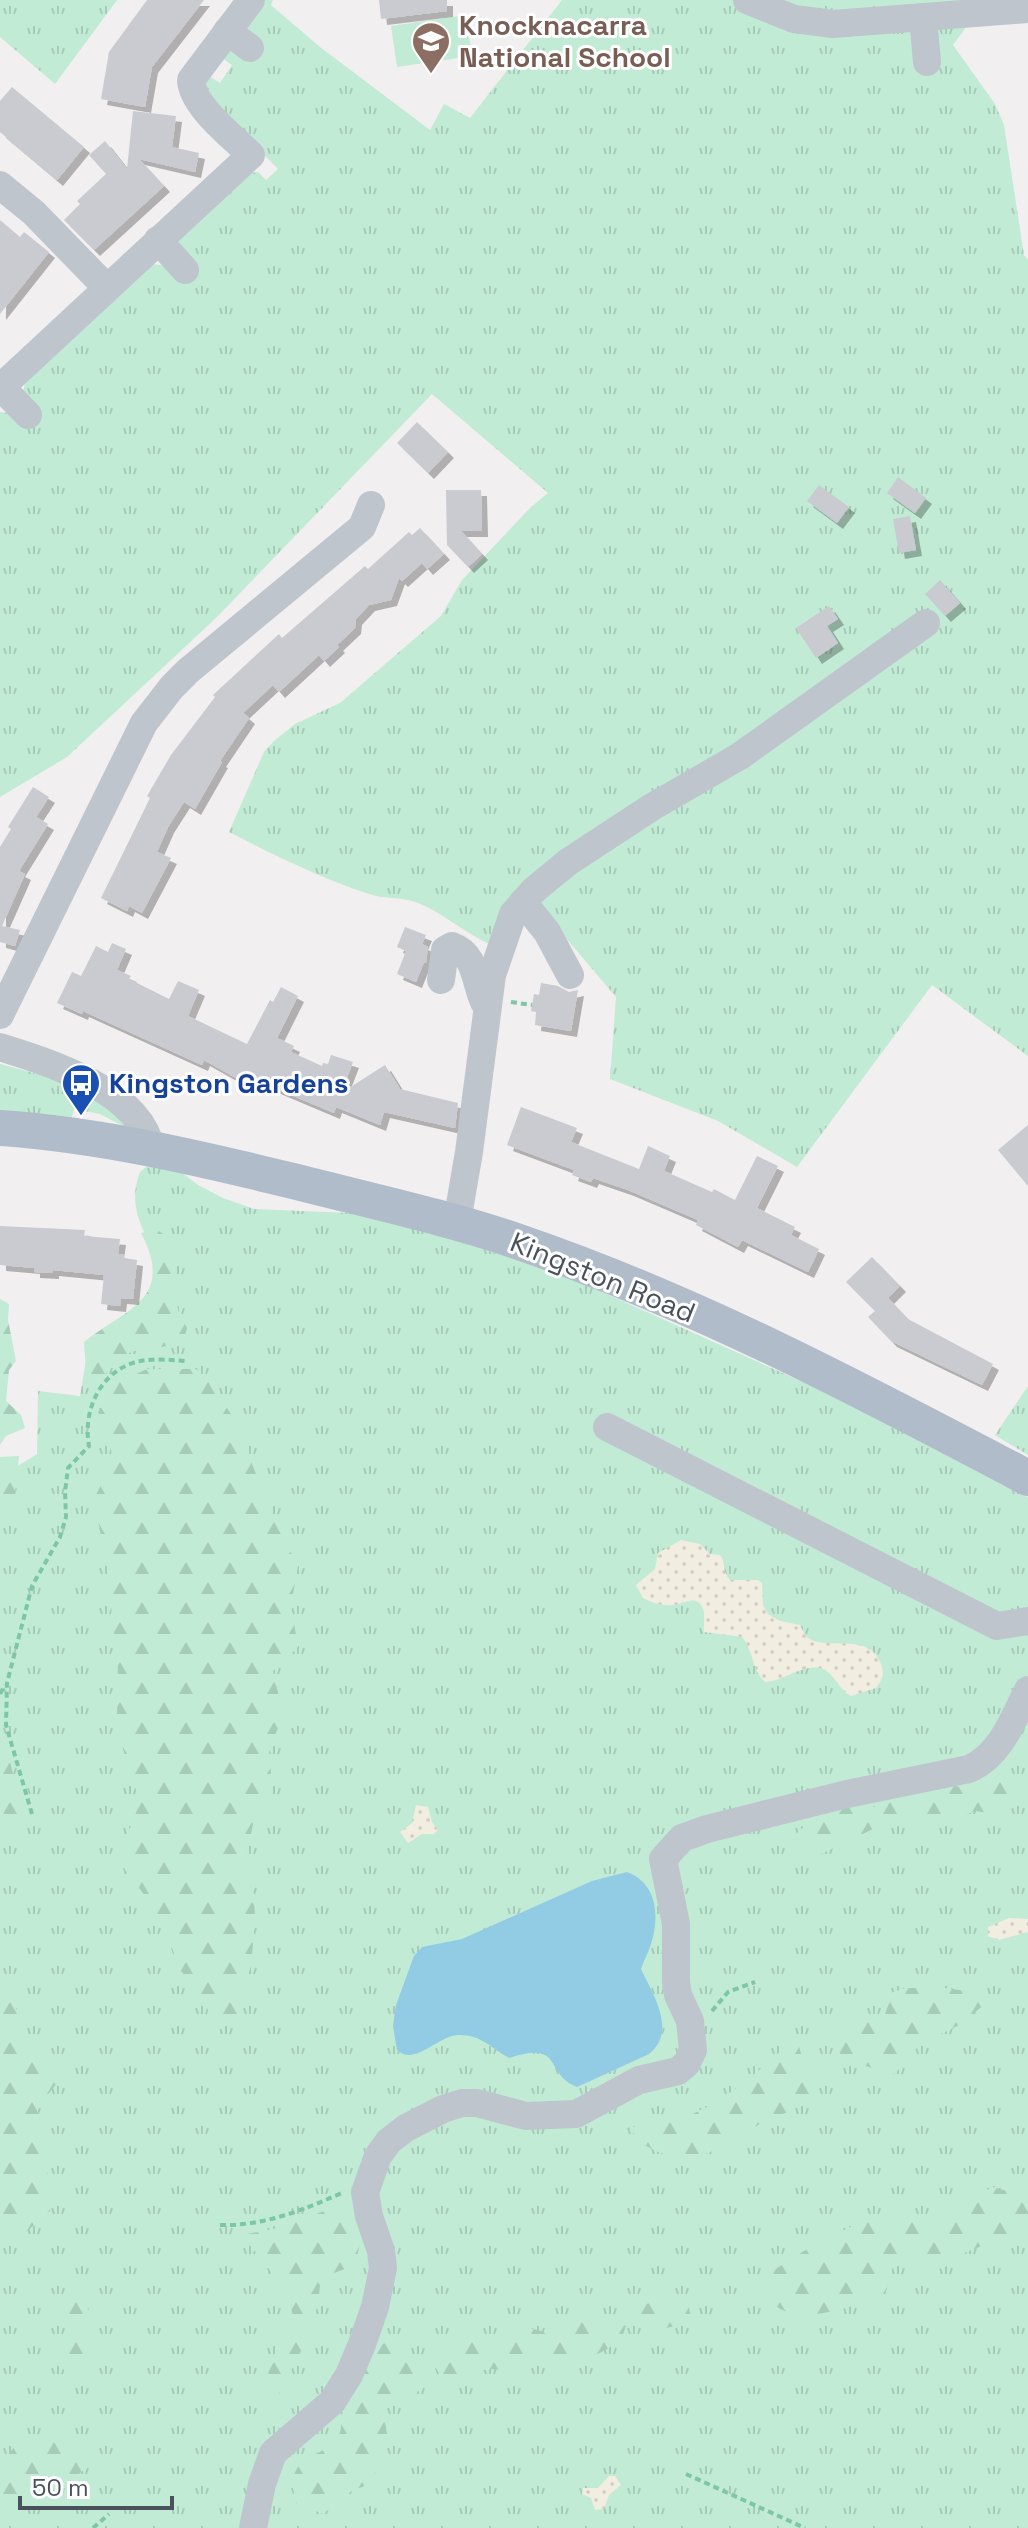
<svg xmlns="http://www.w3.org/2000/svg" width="1028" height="2528" font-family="'Space Grotesk',sans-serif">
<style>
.grass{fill:url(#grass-tufts)}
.forest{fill:url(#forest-firs)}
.sand{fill:url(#sand-dots)}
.park{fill:#c1ebd5}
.water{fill:#92cce4}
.building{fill:#c9cbd1;filter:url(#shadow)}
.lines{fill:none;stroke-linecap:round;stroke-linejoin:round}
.path{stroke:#7dc6a8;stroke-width:4;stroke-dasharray:6 4;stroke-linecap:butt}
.minor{stroke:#bfc5cd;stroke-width:28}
.major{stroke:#b1bccb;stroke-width:36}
.labels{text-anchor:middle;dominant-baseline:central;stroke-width:6;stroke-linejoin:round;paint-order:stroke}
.education-label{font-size:28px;font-weight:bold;fill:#785e54;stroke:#fff;text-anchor:start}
.transit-label{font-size:28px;font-weight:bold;fill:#164399;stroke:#fff;text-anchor:start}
.street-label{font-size:28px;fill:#49515b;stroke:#fff}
</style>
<defs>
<pattern id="grass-tufts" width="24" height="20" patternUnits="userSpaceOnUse" patternTransform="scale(2)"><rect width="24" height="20" fill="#c1ebd5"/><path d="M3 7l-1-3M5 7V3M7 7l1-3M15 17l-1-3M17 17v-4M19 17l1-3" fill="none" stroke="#a7cbb9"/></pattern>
<pattern id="forest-firs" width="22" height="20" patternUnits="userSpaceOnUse" patternTransform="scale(2)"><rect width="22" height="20" fill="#c1ebd5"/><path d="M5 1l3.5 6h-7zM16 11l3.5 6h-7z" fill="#a7cbb9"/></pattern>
<pattern id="sand-dots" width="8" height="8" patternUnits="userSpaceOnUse" patternTransform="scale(2)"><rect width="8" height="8" fill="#f1ede1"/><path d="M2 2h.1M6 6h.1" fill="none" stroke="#d0cdc3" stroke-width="1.8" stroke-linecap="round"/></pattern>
<filter id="shadow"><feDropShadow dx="6" dy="6" stdDeviation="0" flood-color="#0004"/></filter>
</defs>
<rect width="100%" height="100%" fill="#f1efef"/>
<g class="grass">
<path d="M0,0H117L55,84L0,37Z"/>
<path d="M262,0H273L271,5L320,47L430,130L444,104L470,118L562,0H986L953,45L995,104L1004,125L1024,255L1028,260V1056L932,985L797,1167L718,1121L610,1079L616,997L537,904L492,945C463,933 441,910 412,901C398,897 383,899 369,894C321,878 274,855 229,832L264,752L274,741L295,724L340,703L441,616L462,580L531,507L548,493L432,394L216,618L67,757L0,797V412L7,413L23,392L25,383L148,264L162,265L177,243L179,235L246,174L258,172L266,180L278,169L203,92L207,75L220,83L232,65L221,57L246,30L245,23Z"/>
<path d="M0,1064L41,1075L98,1096L131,1130L100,1114L74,1109L71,1120L0,1112Z"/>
<path d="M147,1166L177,1169L198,1185L223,1198L254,1209L373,1214L564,1275L823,1391L1028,1497V2528H0V1508L8,1472L37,1454L38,1391L80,1396L89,1342L149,1301L159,1264C145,1230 126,1209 140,1172Z"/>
<path d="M1028,1386V1455L995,1435Z"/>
</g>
<g class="forest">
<path d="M157,1230C183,1244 174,1285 178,1310C180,1316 184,1322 187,1328L183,1343C132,1354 126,1340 94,1392L87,1386L84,1342C126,1308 176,1300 141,1233Z"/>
<path d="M0,1299L9,1304L8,1320L16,1361L9,1370L6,1401L21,1415L25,1428L6,1436L0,1445Z"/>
<path d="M147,1369H196L213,1387L235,1420L275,1523L298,1566L291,1605L298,1647L273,1671L283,1714L269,1752L273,1795L254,1820L243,1870L254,1894L255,1920L251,1966L239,2002L238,2018L219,2030L203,2001L179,1968L166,1930L143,1893L125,1870L119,1845L135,1820L137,1793L123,1749L117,1717L118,1654L112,1623L110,1583L94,1499L113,1461L110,1443L98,1412L119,1382Z"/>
<path d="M19,1456L14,1503L4,1521L0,1540V1457Z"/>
<path d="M0,1723L19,1797L21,1821L11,1822L0,1809Z"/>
<path d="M1010,1773L1022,1792L1020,1805L996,1815L977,1811L942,1820L916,1815L900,1826L875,1828L817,1856L795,1835C822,1810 839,1802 876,1807C890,1793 900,1790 918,1799L929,1791L951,1785L960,1787L973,1780Z"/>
<path d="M906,1988H944L976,1992L981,2007L963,2023L925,2042L913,2051L906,2062L894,2074L855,2063L847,2068L838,2049L836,2028L885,2014L893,1992Z"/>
<path d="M11,1994L20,2020L22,2050L39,2055L61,2078L37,2108L38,2133L50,2183V2211L26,2232L0,2235V1995Z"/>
<path d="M796,2036L802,2057L811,2065L814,2089C809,2095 803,2103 797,2107C787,2114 773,2116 763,2122C727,2144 695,2172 650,2148C642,2144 635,2134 628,2127C640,2126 655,2127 666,2124C716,2110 760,2072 796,2036Z"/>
<path d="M993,2187L1028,2197V2233L1024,2240L1013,2246L984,2245L964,2253L944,2268L920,2271L910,2259L894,2262L885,2295C857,2304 803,2327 776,2306C768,2300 766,2286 763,2277L804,2251L856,2224L880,2216L904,2220H928Z"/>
<path d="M355,2199L364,2226L356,2261L348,2268L328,2275L320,2285L318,2306L310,2323L302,2349L275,2401L264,2393C266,2374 282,2333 293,2317L288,2293L250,2245L247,2234L283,2227Z"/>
<path d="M77,2298L86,2303C93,2322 92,2351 84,2370L69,2374L58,2365L71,2329L68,2307Z"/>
<path d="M676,2300L688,2303L691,2317L681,2325L666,2328L654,2321L649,2331L640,2327L639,2316L644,2304Z"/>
<path d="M585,2317L597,2318L626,2326L622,2337L609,2348L581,2363L566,2366L553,2359L541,2360L528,2369L512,2374L496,2369L482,2370L449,2382C445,2378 438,2373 436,2368C430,2354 447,2336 459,2333C475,2329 495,2338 511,2339L529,2328L558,2335L571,2318Z"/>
<path d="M387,2343C405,2352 421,2363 424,2385L415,2395L401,2398L383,2409L389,2446L379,2453L380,2465L368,2485L353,2490L323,2514L296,2503C281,2443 335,2464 341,2428C342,2420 344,2418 342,2409L376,2345Z"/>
<path d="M48,2437L75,2441L87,2448L90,2464L68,2484L43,2478L0,2505V2466L21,2438Z"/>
</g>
<g class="sand">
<path d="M681,1540L700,1544L710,1554L720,1555C726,1562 722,1572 730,1580H758L762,1583L763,1605L768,1614L780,1621L800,1625C803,1631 805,1637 812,1640C833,1649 870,1633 881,1664C885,1674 882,1680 876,1688L851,1696C840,1690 837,1680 828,1672C810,1658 784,1682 765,1682C751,1669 754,1651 742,1637L704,1632C703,1625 706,1613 702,1607C696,1594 683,1604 673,1605C663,1606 652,1603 643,1598L636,1585L655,1569L658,1553Z"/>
<path d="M416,1805L428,1807L432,1822L438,1830L434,1834H422L408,1843L400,1832L412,1823Z"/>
<path d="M1009,1918L1028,1919V1932L999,1940L988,1936V1927Z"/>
<path d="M609,2476H615L621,2485L609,2495L604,2509L595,2510L591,2498L582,2494L583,2488H598Z"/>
</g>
<path class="park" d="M466,15L472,56L397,67L391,26Z"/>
<path class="water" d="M627,1872C657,1883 660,1916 651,1944C648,1953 644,1960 641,1969C652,1993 678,2031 649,2054L577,2087C543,2074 565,2040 509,2058C491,2048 482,2035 459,2035C438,2035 415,2067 397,2050L393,2026L396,2005L414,1956L422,1947L462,1939L592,1881Z"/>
<g class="building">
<path d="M147,0H204L152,67L145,107L101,99L109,52Z"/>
<path d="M379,0H447V11L381,19Z"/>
<path d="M12,87L84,147L57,180L0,132V101Z"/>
<path d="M133,111L176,116L172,147L199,153L195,172L139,159L164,186L94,250L64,220L80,204L77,201L106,174L89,155L105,141L127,169Z"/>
<path d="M0,220L20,237L24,232L49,252L0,314Z"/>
<path d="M417,422L448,452L428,473L397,443Z"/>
<path d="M898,477L926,498L915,513L887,493Z"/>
<path d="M819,485L849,507L837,523L807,501Z"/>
<path d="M446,490H481L482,531H461L482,554L468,567L447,545Z"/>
<path d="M910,516L916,550L899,553L893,519Z"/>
<path d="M420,528L444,554L427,569L422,563L402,581L399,578L391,600L369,605L356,619L355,628L337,645L339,647L324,661L319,655L279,692L273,685L243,713L249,718L220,761L222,762L195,809L184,802L168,827L157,852L171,858L142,913L129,906L127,911L101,898L150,798L147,796L171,755L215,697L213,695L279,634L282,638L365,566L368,569L409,532L412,535Z"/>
<path d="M940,580L960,603L945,616L925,594Z"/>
<path d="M829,606L838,619L827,626L838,643L816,658L796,628Z"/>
<path d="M33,787L49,797L36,817L48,824L19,871L25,874L2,926L20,930L15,946L0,942V847L11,829L8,827Z"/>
<path d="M405,927L426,935L422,944L428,947L426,963L424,962L416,982L397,974L406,951L397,947Z"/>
<path d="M112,943L126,949L117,970L131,976L129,979L169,999L178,981L199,990L188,1016L247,1044L270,1000L273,1002L281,987L298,996L277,1038L294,1046L291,1052L322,1066L323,1063L328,1064L331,1055L353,1062L341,1093L385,1065L400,1089L458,1103L455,1128L384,1112L380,1125L336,1107L334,1113L258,1081L252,1087L204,1060L202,1065L83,1011L82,1014L57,1003L72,972L81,976L96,946L108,952Z"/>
<path d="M541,983L558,986L569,992L578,990L571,1031L535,1025L536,1012L531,1011L534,994L539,995Z"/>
<path d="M521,1107L577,1128L571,1142L639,1169L648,1146L670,1156L664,1171L712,1192L714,1189L735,1200L757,1156L778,1166L757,1208L795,1227L791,1235L819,1249L808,1272L742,1240L738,1247L696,1225L698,1220L628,1190L593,1178L591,1182L572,1175L574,1170L507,1145Z"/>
<path d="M1028,1125V1186L998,1150Z"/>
<path d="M0,1226L85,1230L84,1236L120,1239L118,1254H125L124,1258L137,1260L133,1299L121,1298L120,1306L101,1304L104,1275L53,1270V1273L34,1272V1268L0,1265Z"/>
<path d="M872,1257L900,1286L888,1298L908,1319L993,1364L982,1385L891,1341L868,1317L875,1311L846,1282Z"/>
</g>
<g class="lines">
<g class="path">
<path d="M511,1002L532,1005"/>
<path d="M0,1694L5,1685"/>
<path d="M32,1814L6,1725L7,1683L32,1586L60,1537L66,1517L65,1492L68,1468L89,1446C83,1414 97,1377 130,1364C148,1357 168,1360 186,1361"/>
<path d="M712,2011L728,1992L755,1982"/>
<path d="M220,2225C265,2226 303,2210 344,2192"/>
<path d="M686,2474L805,2528"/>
<path d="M93,2528L109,2514"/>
</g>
<g class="minor">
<path d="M747,0L794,19L833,24L1028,9"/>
<path d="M923,17L927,62"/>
<path d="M227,31L250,48"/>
<path d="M0,185L34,213L106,287"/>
<path d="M158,240L185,270"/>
<path d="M1,387L28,415"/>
<path d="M0,388L251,155C233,137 192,106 191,80L251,0"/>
<path d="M523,902L547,932L570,975"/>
<path d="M441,980L445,950L452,946C476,954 475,983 484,1002"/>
<path d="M0,1015L144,723L172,687L188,671L362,527L371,505"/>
<path d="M0,1047C48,1062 141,1091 151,1149"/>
<path d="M457,1222L469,1152L492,975L513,914L534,890L568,862L652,807L740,756L926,623"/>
<path d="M607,1427L997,1626L1028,1621"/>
<path d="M253,2528L262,2484L273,2453L332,2402L349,2375L362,2344L375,2307L383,2268L381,2251L369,2216L365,2192L378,2156L389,2141L406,2128L443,2109L462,2103H477L526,2116L576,2114L639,2080L678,2071L687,2063L693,2050L690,2021L678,1995L676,1982V1924L663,1859L682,1838L707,1829L847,1794L969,1769C1001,1755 1013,1719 1028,1690"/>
</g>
<path class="major" d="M0,1128C101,1135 199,1158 297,1182C371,1201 446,1217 519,1242C695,1302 863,1391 1028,1478"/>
</g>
<defs>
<g id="school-pin" transform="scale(2)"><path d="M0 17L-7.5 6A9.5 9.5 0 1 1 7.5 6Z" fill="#8d6e63" stroke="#fff"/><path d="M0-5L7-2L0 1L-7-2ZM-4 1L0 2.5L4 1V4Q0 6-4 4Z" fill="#fff"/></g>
<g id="bus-pin" transform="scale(2)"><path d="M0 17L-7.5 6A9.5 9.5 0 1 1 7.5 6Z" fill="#1a4fb4" stroke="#fff"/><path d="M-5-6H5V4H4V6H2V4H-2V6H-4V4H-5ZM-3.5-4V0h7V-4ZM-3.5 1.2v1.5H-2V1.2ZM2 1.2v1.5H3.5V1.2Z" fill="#fff"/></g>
</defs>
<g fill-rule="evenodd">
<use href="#school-pin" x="431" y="41"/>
<use href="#bus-pin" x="81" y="1083"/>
</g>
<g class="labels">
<g class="education-label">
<text x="459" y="25">Knocknacarra<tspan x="459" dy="32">National School</tspan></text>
</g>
<g class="transit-label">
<text x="109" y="1083">Kingston Gardens</text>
</g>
<g class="street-label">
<text transform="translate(603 1277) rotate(22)">Kingston Road</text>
</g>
</g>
<path d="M20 2496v12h152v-12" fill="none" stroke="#49515b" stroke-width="4"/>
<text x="32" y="2496" font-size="24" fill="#49515b" stroke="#ffffff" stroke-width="6" paint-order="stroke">50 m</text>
</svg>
